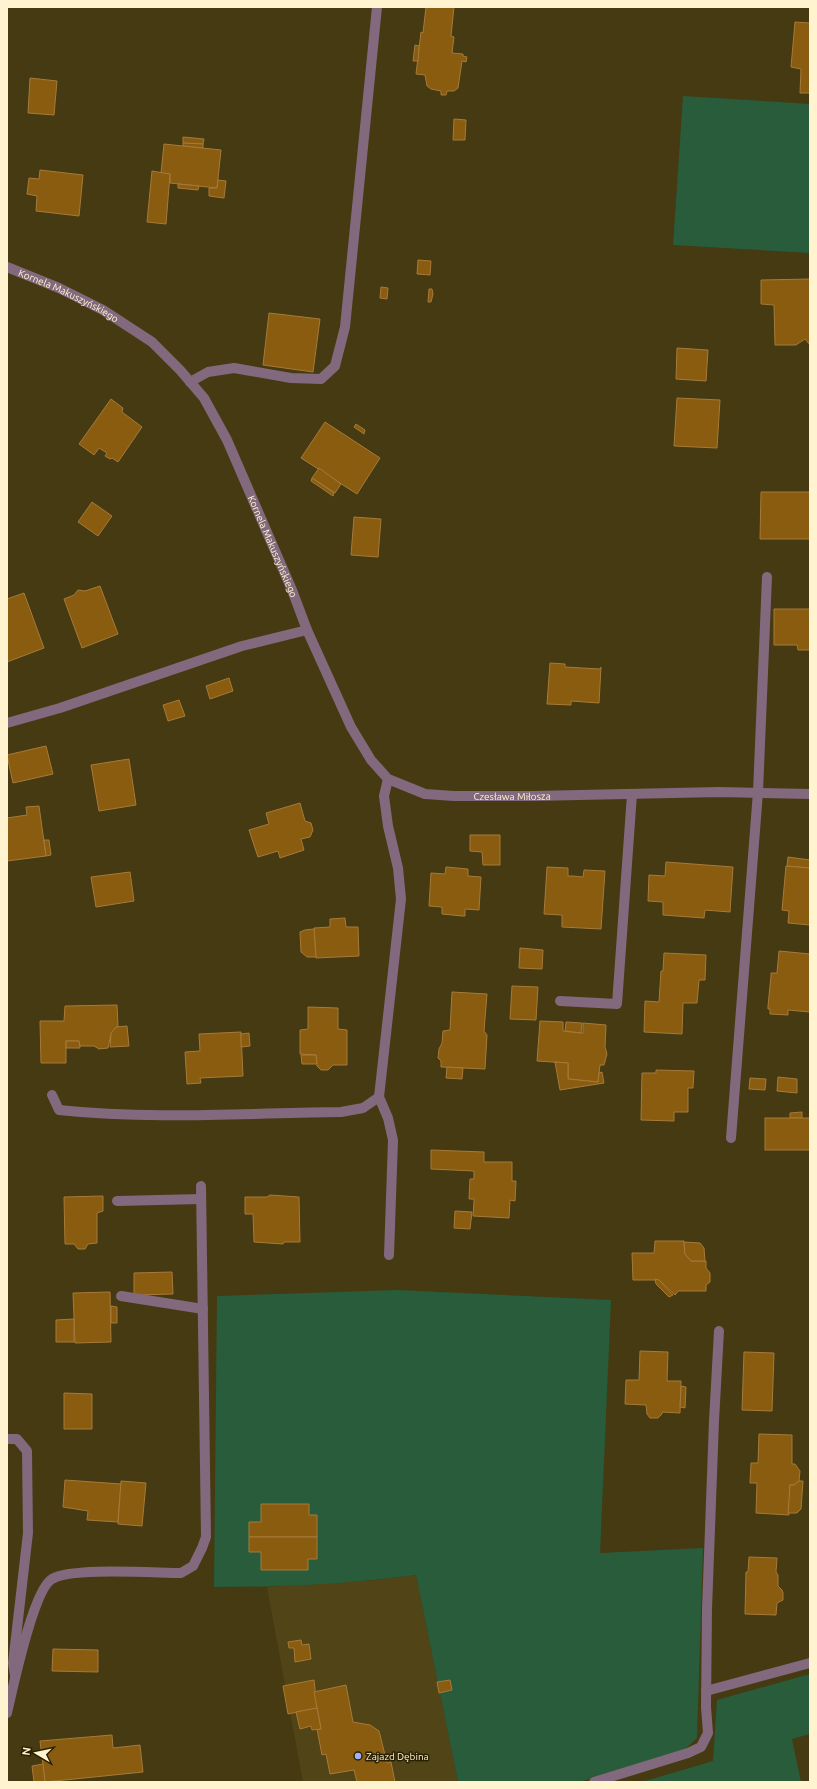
<svg xmlns="http://www.w3.org/2000/svg" width="817" height="1789" font-family="Ubuntu,sans-serif">
<style>
.built{fill:#514417}
.green{fill:#285c3b}
.building{fill:#8a5c0f;stroke:#a67a3a}
.lines{fill:none;stroke-linecap:round;stroke-linejoin:round}
.service{stroke:#82697d;stroke-width:10}
.minor{stroke:#82697d;stroke-width:10}
.poi-dot{fill:#a1b2fd;stroke:#2a2102;stroke-width:1.5}
.labels{text-anchor:middle;dominant-baseline:central;stroke-width:3;stroke-linejoin:round;paint-order:stroke}
.street-label{font-size:10px;fill:#fff4cf;stroke:#2a2102}
.poi-label{font-size:10px;fill:#fff4cf;stroke:#2a2102;text-anchor:start}
</style>
<rect width="100%" height="100%" fill="#453a12"/>
<path class="built" d="M416,1575L458,1782H303L267,1587L378,1580Z"/>
<g class="green">
<path d="M683,96L810,104V253L673,245Z"/>
<path d="M397,1290L611,1300L600,1553L703,1548L697,1738L684,1750L579,1782H458L416,1575C349,1584 282,1587 214,1587L217,1296Z"/>
<path d="M810,1674V1734L792,1739L801,1782H642L713,1761L717,1700Z"/>
</g>
<g class="building">
<path d="M426,7H454L451,36L454,37L452,53L463,54V56L467,57L466,62L462,61L458,88L454,91H447L446,95H441V91L431,89L427,86L425,75L416,74L421,32L423,33Z"/>
<path d="M795,22L810,23V93H800L801,69L791,67Z"/>
<path d="M415,45L419,46L418,61H413Z"/>
<path d="M30,78L57,81L54,115L28,113Z"/>
<path d="M454,119L466,120L465,140H453Z"/>
<path d="M183,137L204,139L203,144L183,143Z"/>
<path d="M183,143L203,144V148L183,146Z"/>
<path d="M164,144L221,150L217,188L170,183V174L161,173Z"/>
<path d="M40,170L83,175L79,216L36,211L37,196L27,194L29,178L39,179Z"/>
<path d="M152,171L170,174L166,224L147,222Z"/>
<path d="M218,180L226,181L224,198L209,196V188H217Z"/>
<path d="M178,184L199,186L198,190L178,188Z"/>
<path d="M418,260L431,261L430,275L417,274Z"/>
<path d="M810,279V345L805,339L796,345H775L774,305L761,304V280Z"/>
<path d="M381,287L388,288L387,299L380,298Z"/>
<path d="M429,289H432L433,294L431,302H428Z"/>
<path d="M269,313L320,319L313,372L263,365Z"/>
<path d="M677,348L708,350L706,381L676,379Z"/>
<path d="M677,398L720,400L717,448L674,446Z"/>
<path d="M111,399L123,408L122,412L142,427L118,462L112,458L110,459L105,456L107,453L99,448L94,455L79,444Z"/>
<path d="M325,422L380,458L357,494L301,458Z"/>
<path d="M356,424L365,430L364,434L354,427Z"/>
<path d="M319,468L341,484L335,493L312,478Z"/>
<path d="M312,478L334,493L333,496L311,481Z"/>
<path d="M761,492H810V539H760Z"/>
<path d="M92,502L112,516L98,536L78,522Z"/>
<path d="M354,517L381,519L378,557L351,555Z"/>
<path d="M100,586L118,634L82,648L64,599L74,595L78,590L85,591Z"/>
<path d="M24,593L44,648L7,662V599Z"/>
<path d="M774,609H810V650H798L797,645H774Z"/>
<path d="M550,663L565,664V667L600,669L601,667L599,703L571,701V705L547,704Z"/>
<path d="M229,678L233,691L210,699L206,686Z"/>
<path d="M179,700L185,716L168,721L163,705Z"/>
<path d="M46,746L53,774L13,783L7,755Z"/>
<path d="M129,759L136,805L99,811L91,765Z"/>
<path d="M300,803L305,821L311,823L313,830L310,837L301,839L304,850L280,858L278,851L258,857L249,830L269,824L266,813Z"/>
<path d="M39,806L46,856L7,861V818L27,815L26,807Z"/>
<path d="M470,835H500V865H483L482,852L470,851Z"/>
<path d="M44,840H49L51,855L46,856Z"/>
<path d="M788,857L810,860V868L787,866Z"/>
<path d="M666,862L733,867L730,912L705,910L704,918L663,915V902L648,901L649,875L665,876Z"/>
<path d="M786,866L810,868V925L788,923L789,911L782,910Z"/>
<path d="M446,867L468,869V876L481,877L479,910L465,909V916H462L442,914V907L429,906L431,873L445,874Z"/>
<path d="M547,867L568,868V876H573L583,877L584,870L605,871L601,929L562,927V915L544,914Z"/>
<path d="M130,872L134,901L96,907L91,877Z"/>
<path d="M345,918L346,927H358L359,956L316,958L314,928L330,927V919Z"/>
<path d="M314,929L316,957H307L301,952L300,932L305,930Z"/>
<path d="M520,948L543,950L542,969L519,968Z"/>
<path d="M779,951L810,954V1012L788,1010V1015L770,1014V1009H768V1006L771,976V973H777Z"/>
<path d="M664,953L706,955L705,980H699L697,1003H683L682,1034L644,1032L645,1001L659,1002L661,971H663Z"/>
<path d="M512,986L538,987L536,1020L510,1019Z"/>
<path d="M452,992L487,994L484,1031L487,1035L485,1069L441,1067V1061L438,1058L439,1049L442,1043L443,1031L450,1030Z"/>
<path d="M117,1005L118,1026L111,1034L108,1048L99,1049L94,1046H80L79,1041H66V1063H41L40,1021H64L65,1006Z"/>
<path d="M308,1007L338,1008V1029L347,1030V1065H333L328,1070H321L317,1066L316,1055L300,1054V1030L308,1029Z"/>
<path d="M540,1021L563,1022V1031L581,1033H583V1023L606,1025L605,1047L607,1054L604,1065H600L598,1082L568,1079V1063L537,1061Z"/>
<path d="M566,1022L582,1023L581,1033L565,1031Z"/>
<path d="M127,1026L129,1046L110,1047L111,1033L116,1027Z"/>
<path d="M241,1032L243,1076L200,1078L201,1083L187,1084L185,1052L200,1051L199,1034Z"/>
<path d="M249,1033L250,1046L241,1047V1034Z"/>
<path d="M66,1041H79L80,1048H66Z"/>
<path d="M301,1055H316L317,1064H302Z"/>
<path d="M555,1062L568,1063V1079L598,1082L599,1073L602,1072L604,1083L560,1090Z"/>
<path d="M447,1067L463,1068L462,1079L446,1078Z"/>
<path d="M656,1070L694,1071L693,1088H688V1112H674V1121L641,1120L642,1073H656Z"/>
<path d="M778,1077L797,1079V1093L777,1091Z"/>
<path d="M750,1078L766,1079L765,1090L749,1089Z"/>
<path d="M802,1112V1118H790V1113Z"/>
<rect x="765" y="1118" width="45" height="32"/>
<path d="M431,1150L484,1152V1162H512V1181H516L515,1201L510,1200L509,1218L473,1216L474,1201V1199H469L470,1179H474V1171L431,1169Z"/>
<path d="M270,1195L299,1197L300,1242H284L283,1244L254,1242L253,1214H245V1197H267Z"/>
<path d="M103,1196V1211L97,1213V1243L88,1244L85,1249H78L74,1244H65L64,1197Z"/>
<path d="M455,1211L472,1212L470,1229L454,1228Z"/>
<path d="M655,1241H684L685,1254L691,1261H706V1268L710,1273V1282L706,1285V1291H678L675,1295L659,1280H633L632,1253H654Z"/>
<path d="M684,1242L700,1243L704,1248L705,1261H691L685,1254Z"/>
<path d="M172,1272L173,1294L134,1295V1273Z"/>
<path d="M655,1279L659,1280L673,1295L669,1297L656,1284Z"/>
<path d="M110,1292L111,1342L75,1343L73,1293Z"/>
<path d="M111,1306L117,1307V1323H111Z"/>
<path d="M74,1319V1342H56V1320Z"/>
<path d="M640,1351L668,1352L667,1381H681L680,1413L662,1412V1414L658,1418H650L647,1414L646,1405L625,1404L626,1380H639Z"/>
<path d="M744,1352L774,1353L772,1411L742,1410Z"/>
<path d="M681,1386L686,1387L685,1408L680,1407Z"/>
<path d="M64,1393L92,1394V1429H64Z"/>
<path d="M759,1434L792,1435V1464H795L800,1471L799,1481L794,1485H790L789,1515L756,1513L757,1483H750L751,1463H758Z"/>
<path d="M65,1480L121,1484L118,1522L87,1520L88,1511L63,1507Z"/>
<path d="M121,1481L146,1483L142,1526L118,1524Z"/>
<path d="M799,1481H803L801,1509L797,1513H788L790,1485H794Z"/>
<path d="M261,1504H309V1515H317V1537H249V1522H261Z"/>
<path d="M249,1537H317V1559H308V1570H261V1552H249Z"/>
<path d="M749,1557L777,1558L776,1572L778,1575V1586L782,1590L783,1593V1600L777,1603L776,1615L745,1614L746,1572H748Z"/>
<path d="M301,1640L302,1645L309,1644L311,1659L295,1662L294,1648H289L288,1642Z"/>
<path d="M53,1649L98,1650V1672L52,1671Z"/>
<path d="M314,1680L317,1708L288,1714L283,1686Z"/>
<path d="M450,1680L452,1690L439,1693L437,1682Z"/>
<path d="M346,1685L353,1722L370,1725L379,1731L387,1763L391,1762L395,1782H357L354,1770L330,1774L326,1754L322,1755L317,1729H321L314,1692Z"/>
<path d="M317,1708L321,1729L312,1730L311,1726L300,1729L296,1712Z"/>
<path d="M112,1735L113,1748L140,1745L143,1772L45,1782L40,1741Z"/>
<path d="M43,1764L45,1782H34L32,1766Z"/>
</g>
<g class="lines">
<g class="service">
<path d="M560,1001L617,1004L632,794"/>
<path d="M52,1095L59,1110C152,1120 247,1113 341,1112L363,1108L379,1097"/>
<path d="M731,1138L758,792L767,577"/>
<path d="M117,1201L201,1199"/>
<path d="M121,1296L203,1309"/>
<path d="M7,1439H17L27,1451L28,1533L13,1663L15,1676"/>
<path d="M706,1691L810,1663"/>
</g>
<g class="minor">
<path id="s1" d="M7,267L59,288L103,310L152,342L180,370L204,398L227,440L292,590L307,630L351,727L371,760L388,779L425,794L454,796H533L719,792L810,794"/>
<path d="M190,382L208,372L234,368L291,378L321,379L335,366L345,327L377,7"/>
<path d="M7,723L60,708L242,646L307,630"/>
<path d="M388,779L384,796L388,826L398,868L401,899L379,1097L388,1118L393,1140L389,1255"/>
<path d="M7,1713C13,1688 33,1590 52,1579C70,1567 156,1573 181,1573L193,1566L202,1548L206,1537L201,1186"/>
<path d="M594,1782L688,1753L701,1747L708,1733L706,1707L707,1609L714,1421L719,1331"/>
</g>
</g>
<circle class="poi-dot" cx="358" cy="1756" r="4"/>
<g class="labels">
<g class="street-label">
<text stroke="none"><textPath href="#s1" startOffset="68">Kornela Makuszyńskiego</textPath></text>
<text stroke="none"><textPath href="#s1" startOffset="404">Kornela Makuszyńskiego</textPath></text>
<text stroke="none"><textPath href="#s1" startOffset="792">Czesława Miłosza</textPath></text>
</g>
<g class="poi-label">
<text x="366" y="1756">Zajazd Dębina</text>
</g>
</g>
<rect width="817" height="1789" fill="none" stroke="#fff4cf" stroke-width="16"/>
<g transform="translate(36 1753) rotate(279)" stroke="#2a2102" stroke-width="3" paint-order="stroke">
<path d="M0-3L7 15L0 10L-7 15Z" fill="#fff4cf"/>
<text y="-6" font-size="11" font-weight="bold" text-anchor="middle" fill="#fff4cf">N</text>
</g>
</svg>
